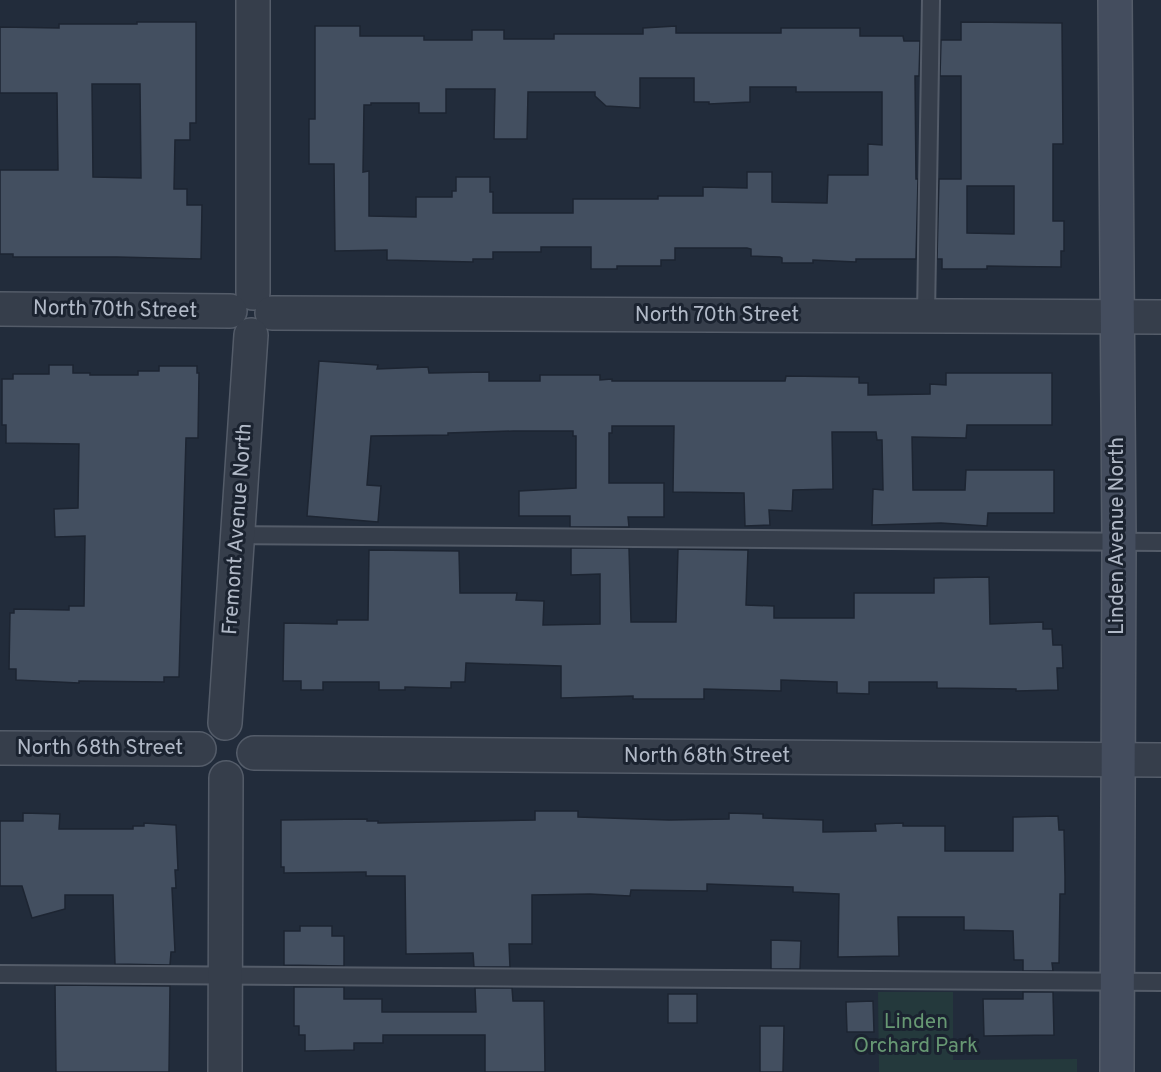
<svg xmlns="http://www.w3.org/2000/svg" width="1161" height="1072" font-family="Overpass,sans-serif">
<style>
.green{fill:#24393c}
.building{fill:#434f60;stroke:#1d2532;stroke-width:1.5;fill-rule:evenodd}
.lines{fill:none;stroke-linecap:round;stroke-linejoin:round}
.lane-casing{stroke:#545c69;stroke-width:20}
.street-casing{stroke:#545c69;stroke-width:36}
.secondary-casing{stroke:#545c69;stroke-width:36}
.lane{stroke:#363e4b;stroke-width:16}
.street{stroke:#363e4b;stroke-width:33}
.secondary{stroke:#444d5e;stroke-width:33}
.labels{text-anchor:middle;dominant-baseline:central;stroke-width:6;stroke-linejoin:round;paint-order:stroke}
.street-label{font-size:21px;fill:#b1b9c7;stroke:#1b2330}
.park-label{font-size:21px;fill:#679873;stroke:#1b2330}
</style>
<rect width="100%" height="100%" fill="#222c3b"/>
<path class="green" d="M878,992H953V1060L1077,1059V1072H879Z"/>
<g class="building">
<path d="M137,22H196V123H190V140H175L174,189H187V205H202L201,259L117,257H13V254H0V170H58L57,93H0V27L59,28V24H137ZM92,84H140L141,178L93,177Z"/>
<path d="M961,22L1062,23L1063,144H1053V221H1064V251H1061V267L987,266V269H942V259H937L939,179H961V76H940L941,40H961ZM967,186H1014V234L967,233Z"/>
<path d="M315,26H360V36H424V40H472V30H504V39H554V34H643V28L676,26V33H781V28H860V36H903L904,41H920L919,76H915L916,179H918L916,259H856V262L813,260V263H782V258L780,257L751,256V249L747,248H675V260H661V266H617V269H591V247H541V252H493V259H473V262L387,260V250L335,251L334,164H309V119H315ZM640,78H694V102H709V104L750,102V87H796V92H882V145L868,144V175H828L827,203L772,202V172H747V188L703,187V196H658V199H573V213H493V192H490V177H456V191H452V197H416V217L369,216V171L363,172L364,105H371V103H419V113H446V89H495L494,139H527L528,92H595V96L606,106L640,108Z"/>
<path d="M319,361L378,365L377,369L428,367L429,373L489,372V381H540V375H600V380L612,379V381H785L786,376L859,377V383H868V395L930,394V384L946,385V373H1052V425H967L966,438L912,437L913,490H965L966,470H1054V513H988L987,526L941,523L872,525L873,489L883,490L882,440H877L876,432H832L833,489L793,490L792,511L769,510L770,525L745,526L744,493L673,492L674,426H612V433H609V483H664V517H628L629,527H570V516H519V491L576,488V436H573V431H513L448,433V435L371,436L367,485L381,486L378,522L307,516Z"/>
<path d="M49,365H73V373H90V375H138V371H159V366H197V373H199L198,438H186L179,677H164V682L79,681V683L16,680V669H9L10,613H14V609L69,610V606H84L85,536L55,537L54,509L78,508L79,444L6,443V425H2V379H13V374H49Z"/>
<path d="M571,548H629L631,622H676L678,549L748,550L746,605L774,606V618H854V593H934V578L989,577L990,624L1043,622V629H1052L1053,645H1062L1063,668H1057L1058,690L1016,691V689L937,688V682H869V694L837,693V682L781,680V691L704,689V699H633V696L561,698V666L466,663L465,682H451V688L405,687V690H379V682H323V690H301V681H283L284,623L337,624V620H368L369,550L459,551L460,593H517L516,600L544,601L543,625L600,624V574L571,575Z"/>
<path d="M535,811H578V817L669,820L729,819V813L763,814V818L823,820V832L876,831L875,824L903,823V826H945V851H1013V817L1058,816L1059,830H1064L1065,877V894H1060L1059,963H1052L1053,971H1023V960H1014L1013,931L964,930V917H898L899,956L838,957L839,894L793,892V887L707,884V891L631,890L630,896L590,894L532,895V944H509L510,967H474L473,953L406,954L405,876H366V872L284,873V867H281V820L367,819V821H378V823L535,820Z"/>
<path d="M23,813L60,814L59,829H133V826H144V823L176,825L178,870H175L176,888H172L175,952H171L170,965L115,964L113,895H65V909L32,918L22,886H0V821H23Z"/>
<path d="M300,926H332V936H344V966L284,965V931H300Z"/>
<path d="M771,940L801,941L800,969H771Z"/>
<path d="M55,985L170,986L169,1072H56Z"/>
<path d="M294,987H344V999H382V1012H476L475,988H512L513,1001H544L545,1072H485V1035H383V1043H354V1050L305,1051V1035H299V1026H294Z"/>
<path d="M1023,992H1053L1054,1035L984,1036L983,999H1023Z"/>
<rect x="668" y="994" width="29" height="29"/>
<path d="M873,1001L874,1032H847L846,1002Z"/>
<path d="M760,1026H784L783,1072H760Z"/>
</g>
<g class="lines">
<g class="lane-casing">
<g id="lane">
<path d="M926,316L931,0"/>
<path d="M236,535L1161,542"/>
<path d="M0,974L1161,982"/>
</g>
</g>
<g class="street-casing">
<g id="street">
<path d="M253,293V0"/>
<path d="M0,309L230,311"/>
<path d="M272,313L1161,317"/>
<path d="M225,723L251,335"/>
<path d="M0,748L199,749"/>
<path d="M254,753L1161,760"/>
<path d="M225,1072L226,778"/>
</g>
</g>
<g class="secondary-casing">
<path id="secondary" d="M1115,0L1119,542L1117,1072"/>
</g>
<use href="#lane" class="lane"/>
<use href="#street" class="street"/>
<use href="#secondary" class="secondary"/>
</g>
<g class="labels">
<g class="street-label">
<text transform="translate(115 310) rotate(1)">North 70th Street</text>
<text x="717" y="315">North 70th Street</text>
<text transform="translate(238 529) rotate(-86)">Fremont Avenue North</text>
<text transform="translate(1117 536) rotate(-90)">Linden Avenue North</text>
<text x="100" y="748">North 68th Street</text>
<text x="707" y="756">North 68th Street</text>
</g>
<g class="park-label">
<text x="916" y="1022">Linden<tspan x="916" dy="24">Orchard Park</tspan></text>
</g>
</g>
</svg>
